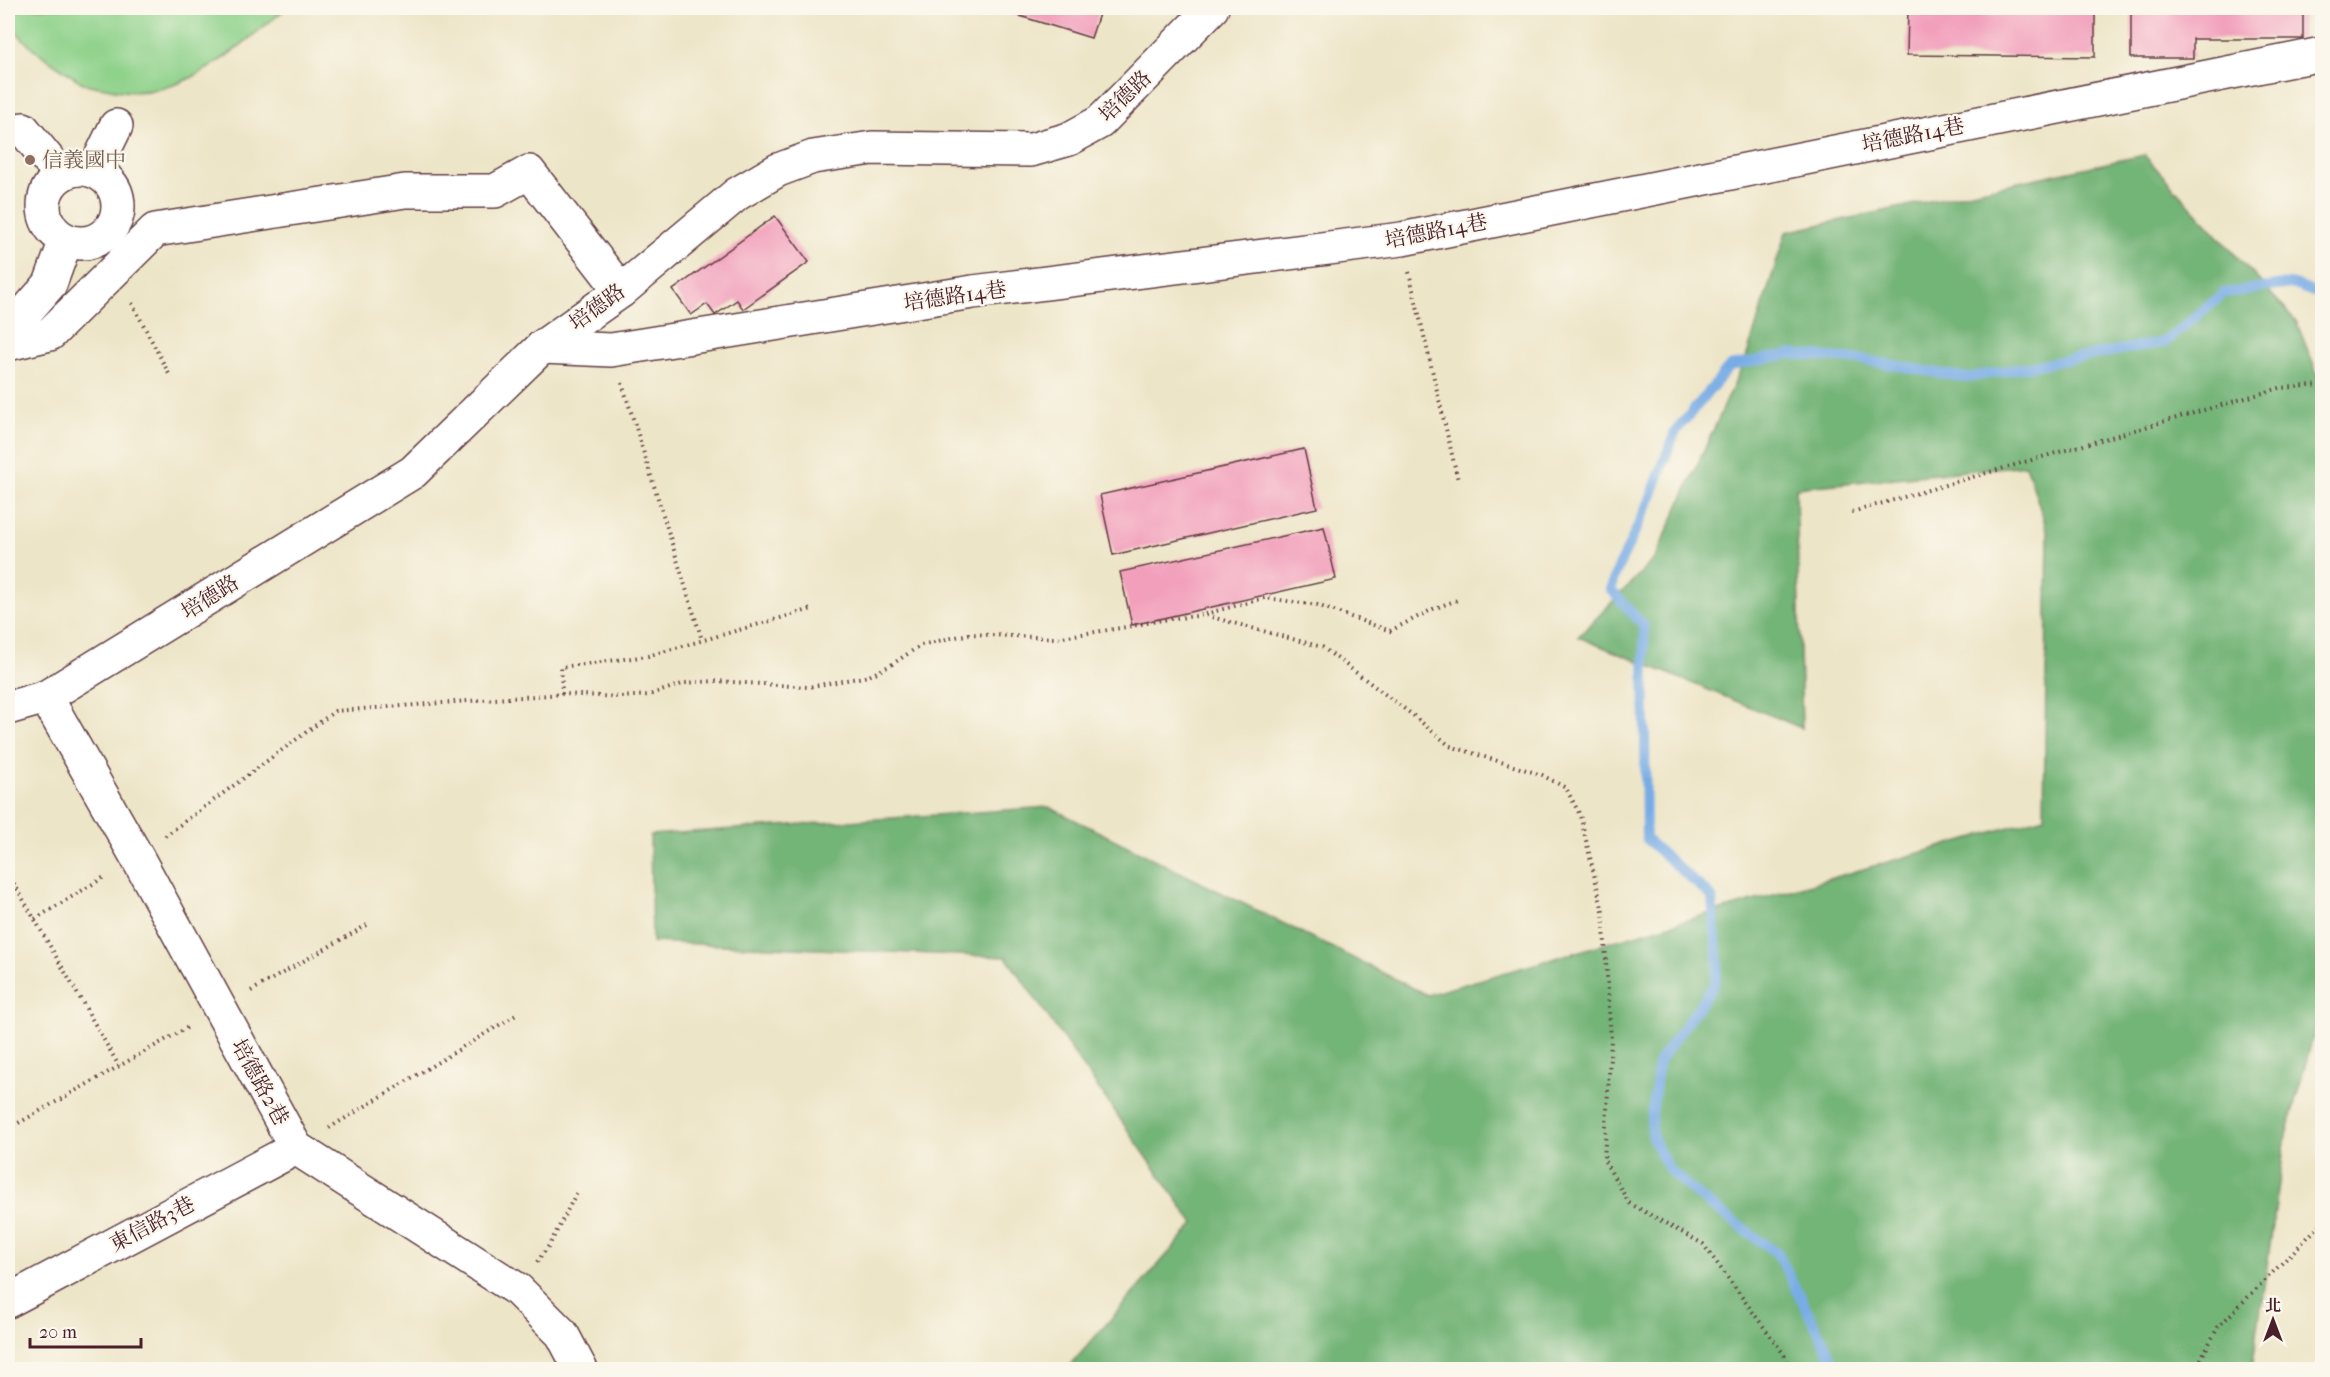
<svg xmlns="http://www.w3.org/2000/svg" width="2330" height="1377" font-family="'IM FELL French Canon','Noto Serif TC',serif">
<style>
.green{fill:#8fd28b;stroke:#6c785b;stroke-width:1.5}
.forest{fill:#73b477;stroke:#5e6a51;stroke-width:1.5}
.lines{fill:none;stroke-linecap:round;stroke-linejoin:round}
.stream{stroke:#78ace5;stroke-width:10}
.building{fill:#f29fbb}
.minor-casing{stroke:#623d42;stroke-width:36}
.major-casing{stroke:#623d42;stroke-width:36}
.path{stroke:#623d42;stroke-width:4;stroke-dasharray:1.5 4.5;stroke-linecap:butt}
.minor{stroke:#fff;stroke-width:33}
.major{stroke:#fff;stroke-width:33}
.education-dot{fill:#8d6e63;stroke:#fbf7ec;stroke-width:2}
.labels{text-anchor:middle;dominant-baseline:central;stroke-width:4.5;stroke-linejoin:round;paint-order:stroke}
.street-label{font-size:21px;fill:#4a1f2b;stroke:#fbf7ec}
.education-label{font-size:21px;fill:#785e54;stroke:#fbf7ec;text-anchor:start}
</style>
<rect width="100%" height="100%" fill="#fbf7ec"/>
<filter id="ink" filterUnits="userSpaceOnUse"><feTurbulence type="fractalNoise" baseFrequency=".0167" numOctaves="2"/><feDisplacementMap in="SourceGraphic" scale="12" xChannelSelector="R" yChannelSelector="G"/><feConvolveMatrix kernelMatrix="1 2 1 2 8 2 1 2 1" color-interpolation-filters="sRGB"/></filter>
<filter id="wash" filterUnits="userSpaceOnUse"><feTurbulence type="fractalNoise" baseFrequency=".008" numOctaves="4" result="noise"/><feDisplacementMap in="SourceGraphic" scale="24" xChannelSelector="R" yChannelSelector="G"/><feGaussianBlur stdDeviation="1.35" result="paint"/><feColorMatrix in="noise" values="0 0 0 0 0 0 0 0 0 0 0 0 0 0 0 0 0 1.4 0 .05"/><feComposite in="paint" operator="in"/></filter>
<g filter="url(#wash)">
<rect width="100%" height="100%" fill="#ede5c7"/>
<path class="green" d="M8,8H287C235,48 182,105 110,89C102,87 91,86 83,83C71,76 60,67 49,60C32,49 7,29 8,8Z"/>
<path class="forest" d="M2144,155L2296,321L2322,386V1004L2286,1135L2252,1369H1067L1194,1224L1006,957L652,942L650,835L1049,807L1427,995L2044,817L2048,533L2026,465L1796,488L1802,728L1578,637L1655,558L1746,358L1786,232Z"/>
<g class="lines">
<path class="stream" d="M1838,1370L1778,1254L1697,1195L1669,1169L1653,1140L1651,1120L1659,1061L1714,985L1718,966L1712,897L1646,839L1644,626L1611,590L1614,577L1649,502L1675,432L1730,366L1790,354L1865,360L1966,378L2165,342L2224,293L2291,284L2322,295"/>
</g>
<g id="blocks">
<g class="building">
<path d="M994,8H1101L1091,38Z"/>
<path d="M1908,8H2095V57L1907,55Z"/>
<path d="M2131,8H2293V13H2303V39H2193V58H2131Z"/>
<path d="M775,216L809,262L743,309L737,300L715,315L707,304L691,315L673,290Z"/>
<path d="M1304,449L1317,508L1113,555L1100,495Z"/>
<path d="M1324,527L1336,579L1132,625L1120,572Z"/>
</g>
</g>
</g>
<g filter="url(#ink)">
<use href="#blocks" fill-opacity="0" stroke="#623d42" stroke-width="1.5"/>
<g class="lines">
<g class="minor-casing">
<g id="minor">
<path d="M23,129L60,174"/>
<circle cx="81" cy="206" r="37"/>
<path d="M94,171L116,126"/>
<path d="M8,332L50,284L66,240"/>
<path d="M8,344L50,334L155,230L405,191H495L529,172L621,291"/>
<path d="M542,347L611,350L973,292L1402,239L2322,54"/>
<path d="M46,697L137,857L296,1148L518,1290L562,1334L581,1370"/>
<path d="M8,1301L296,1148"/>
</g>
</g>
<g class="major-casing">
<path id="major" d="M8,708L46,697L413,472L542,347L621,291L737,194L778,170L813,157L872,148L1031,150L1069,139L1100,122L1212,8"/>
</g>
<g class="path">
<path d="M1409,272L1458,480"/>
<path d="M132,303L169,374"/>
<path d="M622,383L702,640"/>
<path d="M1852,512L2280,388L2322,385"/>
<path d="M1205,614L1265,598L1317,605L1390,631L1433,609L1460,599"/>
<path d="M562,694L561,667L648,656L812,609"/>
<path d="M165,836L335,711L562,694L620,697L649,695L685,683L716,681L808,687L869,676L891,665L921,645L969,634L1055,638L1121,628L1162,620L1204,615L1322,647L1414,716L1450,746L1542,775L1566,788L1580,815L1603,912L1611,1040L1604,1160L1629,1203L1703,1244L1785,1356L1792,1370"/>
<path d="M8,873L119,1066"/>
<path d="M35,919L106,876"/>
<path d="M251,991L367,925"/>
<path d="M329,1128L516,1015"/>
<path d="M8,1129L190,1026"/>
<path d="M537,1262L550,1244L578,1190"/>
<path d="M2195,1370L2218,1327L2322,1223"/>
</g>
<use href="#minor" class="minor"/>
<use href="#major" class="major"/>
</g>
</g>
<circle class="education-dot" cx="30" cy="160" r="6"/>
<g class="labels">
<g class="street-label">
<text transform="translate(1125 96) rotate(-44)">培德路</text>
<text transform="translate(1913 135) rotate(-11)">培德路14巷</text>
<text transform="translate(1436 231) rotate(-11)">培德路14巷</text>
<text transform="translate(955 296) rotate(-8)">培德路14巷</text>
<text transform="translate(597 307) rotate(-36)">培德路</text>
<text transform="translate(210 597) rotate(-32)">培德路</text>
<text transform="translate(260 1082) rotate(61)">培德路2巷</text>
<text transform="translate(152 1224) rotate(-28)">東信路3巷</text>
</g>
<g class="education-label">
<text x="42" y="160">信義國中</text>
</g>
</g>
<rect width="2330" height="1377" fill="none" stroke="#fbf7ec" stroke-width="30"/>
<g transform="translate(2273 1320)" stroke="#fbf7ec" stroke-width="4.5" paint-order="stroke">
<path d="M0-4.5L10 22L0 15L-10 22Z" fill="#4a1f2b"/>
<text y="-9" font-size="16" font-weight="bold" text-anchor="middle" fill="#4a1f2b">北</text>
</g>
<path d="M30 1338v9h111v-9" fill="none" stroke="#4a1f2b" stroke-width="3"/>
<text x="39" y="1338" font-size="18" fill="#4a1f2b" stroke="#fbf7ec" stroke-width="4.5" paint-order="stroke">20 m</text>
</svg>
